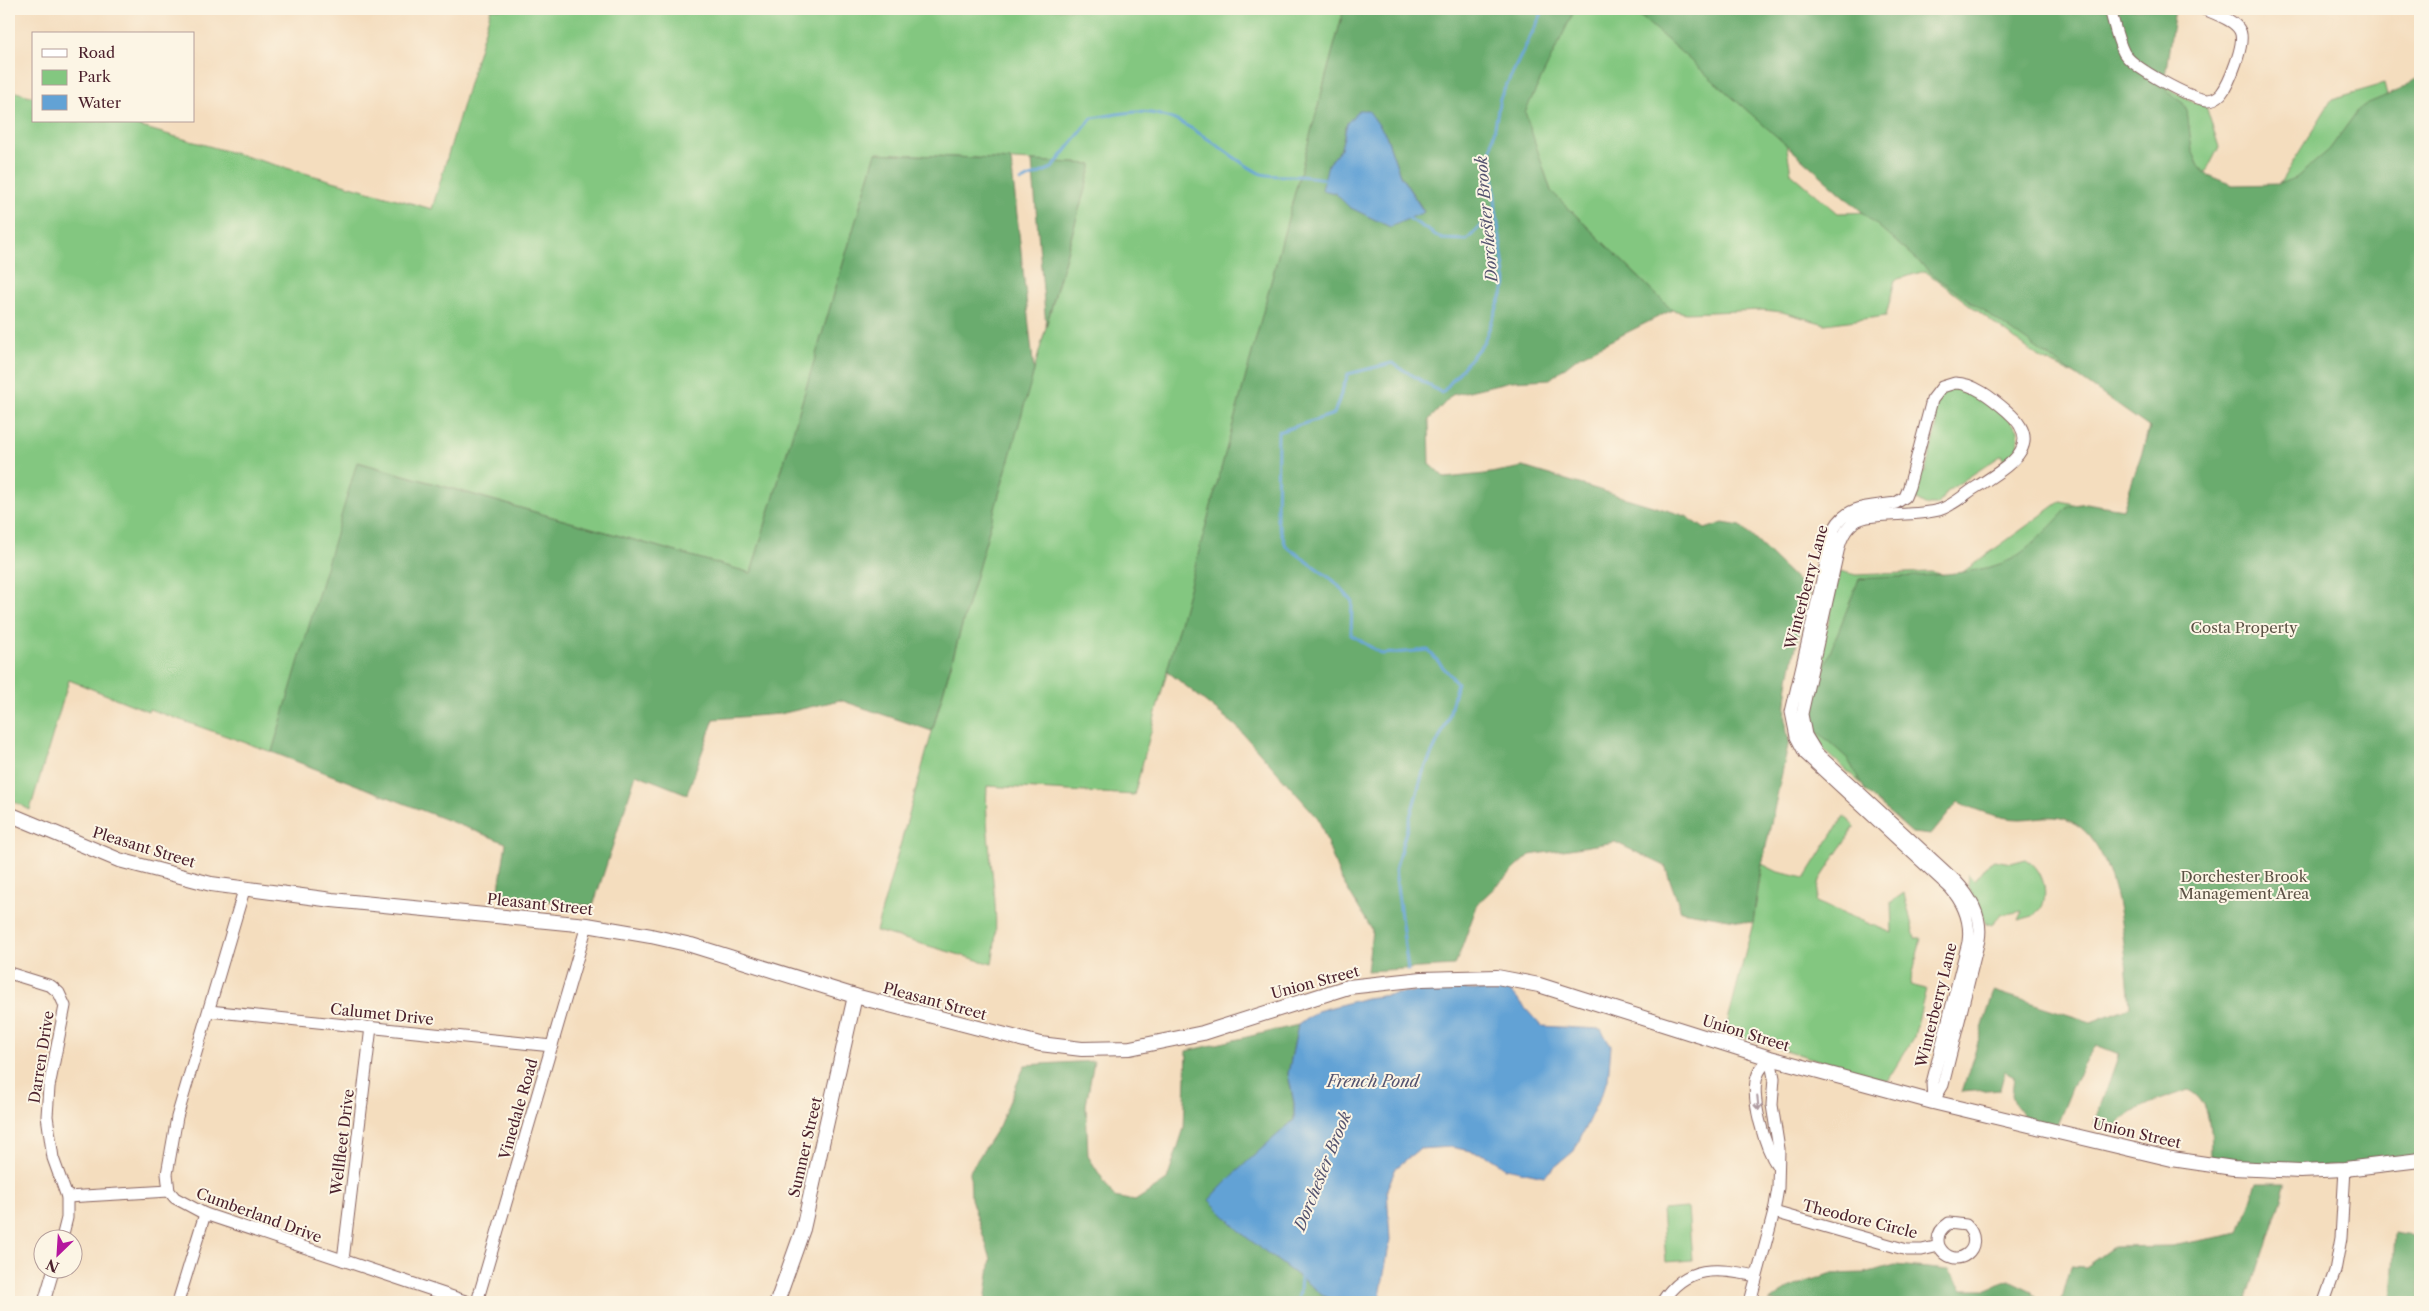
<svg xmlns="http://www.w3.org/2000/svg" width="2429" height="1311" font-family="'Libre Caslon Text',serif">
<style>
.green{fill:#83c780;stroke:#667356}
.forest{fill:#6aac6e;stroke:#5a664c;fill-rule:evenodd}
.water{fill:#62a2d5;stroke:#566080}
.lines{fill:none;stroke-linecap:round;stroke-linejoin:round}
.stream{stroke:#62a2d5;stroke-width:3}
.minor-casing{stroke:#86625e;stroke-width:13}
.major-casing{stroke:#86625e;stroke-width:16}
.minor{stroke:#fff;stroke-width:11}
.major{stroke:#fff;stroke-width:14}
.oneway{stroke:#ae9aa0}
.labels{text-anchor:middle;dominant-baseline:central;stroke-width:4;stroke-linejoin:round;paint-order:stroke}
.street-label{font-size:15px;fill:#4a1f2b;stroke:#fcf5e5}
.park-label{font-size:15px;fill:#5b5144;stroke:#fcf5e5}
.water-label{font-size:16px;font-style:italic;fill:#54536f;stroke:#fcf5e5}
</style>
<rect width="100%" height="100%" fill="#fcf5e5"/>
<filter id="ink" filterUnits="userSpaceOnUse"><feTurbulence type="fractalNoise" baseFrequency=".02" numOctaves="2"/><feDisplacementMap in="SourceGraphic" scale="10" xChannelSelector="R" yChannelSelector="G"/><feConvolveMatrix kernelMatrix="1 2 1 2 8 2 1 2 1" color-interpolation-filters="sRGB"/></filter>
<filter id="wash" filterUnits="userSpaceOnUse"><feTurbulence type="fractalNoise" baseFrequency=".0096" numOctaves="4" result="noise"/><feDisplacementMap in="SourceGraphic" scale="20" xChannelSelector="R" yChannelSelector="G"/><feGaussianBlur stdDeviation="1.12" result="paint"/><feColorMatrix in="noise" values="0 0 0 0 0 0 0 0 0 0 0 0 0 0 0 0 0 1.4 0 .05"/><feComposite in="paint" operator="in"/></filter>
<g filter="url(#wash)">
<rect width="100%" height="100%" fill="#f4ddbe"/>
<g class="green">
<path d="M491,9H1344L1134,795L987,786C983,845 1004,906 992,964L876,931L1092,164L876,153L751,573L358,462L272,752L149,709L148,711L69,680L30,810L9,799V90L34,97V121H120L432,209Z"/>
<path d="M1575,9H1764L1791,173L1838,213L1958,210L2138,71L2195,103L2206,106L2219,147L2200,184L2257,220L2332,99L2384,84L2402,156L2253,1090L2116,1066L2121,1037L2146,993L2104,831L2069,805L1878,799L1819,745L1809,722L1810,702L1840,571L1856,575L1931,572L1956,577L2061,501L2107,512L2130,508L2152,412L2040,358L1925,271L1895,280L1886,316L1825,324L1782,312L1763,310L1686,313L1672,310L1551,191L1524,112Z"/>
<path d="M1958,386L1990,401L2018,429L2019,449L2004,462L2002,455L1946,492L1938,505H1925L1915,499L1913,490L1919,469L1925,473L1937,424L1931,413L1940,393Z"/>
<path d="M1844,816L1855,826L1820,880L1816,902L1892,933L1891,902L1904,893L1915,938H1921L1910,985L1926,989L1914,1037L1887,1081L1725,1032L1753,923L1762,864L1778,872L1805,878Z"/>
<path d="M2026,859C2042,868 2049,891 2042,907L2033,916L2018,920L2022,911L2001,915L1992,925L1986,923L1967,885L1968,874L1974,881L1985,866L1994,860L2011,863Z"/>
<path d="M1688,1208L1692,1260L1666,1262L1662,1210Z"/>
</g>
<g class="forest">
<path d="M1344,9H1575L1525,112L1551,191L1672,310L1578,357L1550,379L1511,381L1452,395L1429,420L1430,464L1445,478L1485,474L1523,467L1686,516L1705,529L1723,523L1741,526L1810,593C1800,637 1777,698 1789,741L1758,883L1753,923L1681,911L1665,866L1615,842L1530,855L1478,903L1455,966L1367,971L1372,930L1340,877L1318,818L1236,726L1167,671ZM1347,123L1386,135L1400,175L1424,211L1349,207L1335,193L1328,164L1341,148Z"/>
<path d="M1632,9H2175L2164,83L2167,92L2183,103L2187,111L2192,150L2199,166L2206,174L2233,185L2279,184L2297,177L2329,150L2358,110L2366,104L2402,89L2420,75V1160L2390,1167L2242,1166L2211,1158C2210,1134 2213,1102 2188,1090C2163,1100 2129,1106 2115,1130L2094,1124L2119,1054L2096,1045L2075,1081L2055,1130L2028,1122L2015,1104L2012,1095L2014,1076L2005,1071L2000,1089L1962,1092L1994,991L2091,1022L2130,1007C2125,957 2122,822 2054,817C2043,816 2031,819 2020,819C1999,819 1976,810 1958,802L1931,835L1912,833L1866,792L1847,758L1818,732L1806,713L1859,579C1903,575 1971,578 2010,560C2025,553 2058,520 2069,506L2086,503L2123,509L2150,428L1937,278Z"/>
<path d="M876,153L1011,160L1034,371L932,731L840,700L780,714L714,719L687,794L636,774L593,906L498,895L506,843L272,752L357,462L751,573Z"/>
<path d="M1032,161L1092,164L1046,326Z"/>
<path d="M1298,1025L1288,1074L1294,1103V1120L1260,1152L1327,1298L1362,1302H985L991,1259L971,1199L970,1171L999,1126L1025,1065L1094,1061L1086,1105L1088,1156L1114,1197L1135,1201L1167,1180L1184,1128L1187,1051Z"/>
<path d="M2257,1183H2286L2248,1302H2061L2071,1266L2085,1267L2113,1247L2171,1246L2240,1233Z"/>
<path d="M2395,1233L2420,1237V1302H2391Z"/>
<path d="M1895,1265L1949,1270L1962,1289H1987L2009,1280L2032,1291L2041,1302H1768L1788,1288L1829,1274L1865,1273Z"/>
</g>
<g class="water">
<path d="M1359,110H1368L1386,135L1400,175L1424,212L1390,227L1349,207L1335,193L1322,190L1328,164L1341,148L1347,123Z"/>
<path d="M1434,989L1510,991L1541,1026L1601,1029L1611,1046L1608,1080L1574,1151L1544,1176L1506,1168L1484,1154L1451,1147L1419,1149L1396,1168L1387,1189L1390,1240L1379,1302L1327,1298L1246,1237L1209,1200C1235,1171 1265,1146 1294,1120V1103L1288,1074L1298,1025L1317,1011L1366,998Z"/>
</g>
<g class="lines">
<g class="stream">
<path d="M1021,181L1052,168L1092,118C1107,116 1123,112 1138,112C1186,112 1219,152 1259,173C1271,179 1307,173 1326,180"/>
<path d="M1407,217L1442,239L1467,240L1496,210"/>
<path d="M1408,970L1395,870L1423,772L1448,720L1457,683L1428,650L1382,654L1351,635L1352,601L1334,581L1286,546L1277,520L1278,432L1334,414L1348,374L1392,363L1442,393L1484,342L1506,284L1496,210L1491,150L1500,98L1544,9"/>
<path d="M1297,1302L1300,1292L1301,1276"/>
</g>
</g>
</g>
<g filter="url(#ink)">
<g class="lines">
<g class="minor-casing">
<g id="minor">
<path d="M2110,9C2114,23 2117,40 2124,53C2133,68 2189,98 2207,100C2212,100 2217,98 2221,94C2229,84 2246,43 2240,31C2235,20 2215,14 2204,9"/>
<path d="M1955,383C1974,383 1993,399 2007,411C2048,446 2006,467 1978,486C1966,493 1953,506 1939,510C1916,516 1890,513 1867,517C1851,520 1843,532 1839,547L1802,714L1806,735L1817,753L1956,881C1971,897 1983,918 1979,940L1943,1085L1933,1102L1932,1083L1968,942C1971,921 1964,904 1950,888L1805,754L1796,737L1791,712L1834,529C1847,504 1872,507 1896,503L1905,497L1909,487L1932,400L1942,387Z"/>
<path d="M244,890L177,1117L167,1174L169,1191L175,1198L205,1214L468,1302"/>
<path d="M9,973L51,986L59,993L65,1006L49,1087L47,1116L53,1158L67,1197V1218L62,1238"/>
<path d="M209,1011L552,1046"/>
<path d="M1770,1058C1766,1063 1760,1068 1758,1074C1749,1096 1765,1148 1778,1167"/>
<path d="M67,1197L169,1191"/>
<path d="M1774,1212L1907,1250H1922L1939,1246C1954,1274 1989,1247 1966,1225L1949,1223C1940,1229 1936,1236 1939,1246"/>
<path d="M343,1260L371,1027"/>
<path d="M44,1302L54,1268"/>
<path d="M178,1302L205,1214"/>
<path d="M477,1302L587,925"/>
<path d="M1662,1302C1686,1264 1717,1268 1756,1276"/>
<path d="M1750,1302L1774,1212L1778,1188L1779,1149L1772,1105L1774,1078L1770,1058"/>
<path d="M2324,1302L2335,1271L2341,1238L2345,1169"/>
</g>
</g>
<g class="major-casing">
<g id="major">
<path d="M9,814L119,860L211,884L332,900L587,925L651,936L691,945L855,996L1040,1044L1082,1049L1130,1048L1203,1033L1348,987L1422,979L1497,977L1539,985L1770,1058L1852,1080L1933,1102L2172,1159L2233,1168L2300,1171L2345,1169L2420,1160"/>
<path d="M777,1302L803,1229L855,996"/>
</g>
</g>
<use href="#minor" class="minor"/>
<use href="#major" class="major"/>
</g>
<defs><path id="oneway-shaft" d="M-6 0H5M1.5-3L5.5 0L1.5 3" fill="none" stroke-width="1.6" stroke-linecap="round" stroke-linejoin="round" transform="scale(1.25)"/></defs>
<use class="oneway" href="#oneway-shaft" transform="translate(1758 1103) rotate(84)"/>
</g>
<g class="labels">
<g class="street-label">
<text transform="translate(1806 587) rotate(-75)">Winterberry Lane</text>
<text transform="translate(144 847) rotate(17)">Pleasant Street</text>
<text transform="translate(540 904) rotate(6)">Pleasant Street</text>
<text transform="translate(1315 982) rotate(-15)">Union Street</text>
<text transform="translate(935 1001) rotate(15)">Pleasant Street</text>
<text transform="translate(1936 1005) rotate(-76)">Winterberry Lane</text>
<text transform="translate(382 1014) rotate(6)">Calumet Drive</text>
<text transform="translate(1746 1033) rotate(17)">Union Street</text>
<text transform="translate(41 1057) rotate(-81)">Darren Drive</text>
<text transform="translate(518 1109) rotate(-74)">Vinedale Road</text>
<text transform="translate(2137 1133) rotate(13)">Union Street</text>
<text transform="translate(342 1142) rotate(-83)">Wellfleet Drive</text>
<text transform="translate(805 1147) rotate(-77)">Sumner Street</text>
<text transform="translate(259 1215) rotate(20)">Cumberland Drive</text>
<text transform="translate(1860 1219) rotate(14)">Theodore Circle</text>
</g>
<g class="park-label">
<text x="2244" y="627">Costa Property</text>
<text x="2244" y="876">Dorchester Brook<tspan x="2244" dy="17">Management Area</tspan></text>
</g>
<g class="water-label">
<text transform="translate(1486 219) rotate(-95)">Dorchester Brook</text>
<text x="1373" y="1081">French Pond</text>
<text transform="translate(1322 1171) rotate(-68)">Dorchester Brook</text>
</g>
</g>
<rect width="2429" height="1311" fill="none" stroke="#fcf5e5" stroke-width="30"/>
<rect x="32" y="32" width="162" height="90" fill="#fcf5e5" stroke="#b59f9b"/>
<rect x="42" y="49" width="25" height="8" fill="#ffffff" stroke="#b59f9b"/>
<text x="78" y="58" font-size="15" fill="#4a1f2b">Road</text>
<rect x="42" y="70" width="25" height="15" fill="#83c780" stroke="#b59f9b"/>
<text x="78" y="82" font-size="15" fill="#4a1f2b">Park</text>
<rect x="42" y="95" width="25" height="15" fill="#62a2d5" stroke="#b59f9b"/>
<text x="78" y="108" font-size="15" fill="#4a1f2b">Water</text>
<g transform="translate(58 1254) rotate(205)"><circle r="24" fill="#fcf5e5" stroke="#b59f9b"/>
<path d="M0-4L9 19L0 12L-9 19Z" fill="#b5179e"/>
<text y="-8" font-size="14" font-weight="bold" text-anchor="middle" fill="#4a1f2b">N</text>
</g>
</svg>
